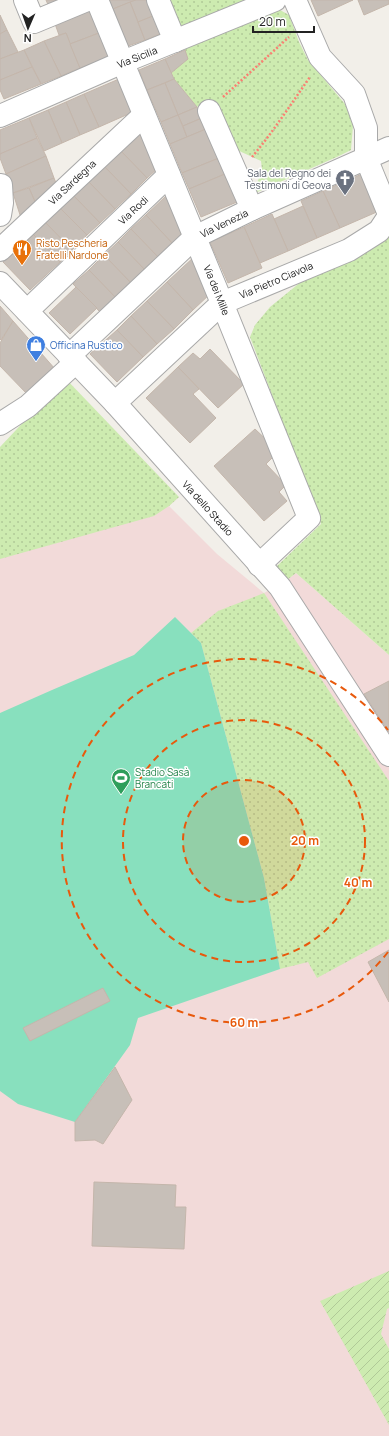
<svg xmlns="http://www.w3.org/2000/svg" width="389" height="1436" font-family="Manrope,sans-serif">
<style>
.commercial{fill:#f2dad9}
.grass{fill:url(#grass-dots)}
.garden{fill:url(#garden-furrows)}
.pitch{fill:#88e0be}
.building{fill:#c7bfb8;stroke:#c4b6ab}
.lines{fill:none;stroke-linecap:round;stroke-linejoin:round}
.street-casing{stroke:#a9a9a9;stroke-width:24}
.path{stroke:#fa8072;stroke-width:2.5;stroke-dasharray:2 2;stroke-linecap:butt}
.street{stroke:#fff;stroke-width:22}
.ring{fill:none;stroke:#e8590c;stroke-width:2;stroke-dasharray:7 5}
.labels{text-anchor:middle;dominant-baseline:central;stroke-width:3;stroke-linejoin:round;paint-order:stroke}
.street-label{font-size:10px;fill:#222;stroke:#fff}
.worship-label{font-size:10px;fill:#5b616d;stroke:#fff;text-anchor:end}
.food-label{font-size:10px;fill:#c56008;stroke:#fff;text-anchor:start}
.shop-label{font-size:10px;fill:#366cbe;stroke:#fff;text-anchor:start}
.leisure-label{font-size:10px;fill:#27864d;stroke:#fff;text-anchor:start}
.centre{fill:#e8590c;stroke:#fff;stroke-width:2}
.ring-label{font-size:12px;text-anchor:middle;font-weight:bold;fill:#e8590c;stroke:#fff;stroke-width:3;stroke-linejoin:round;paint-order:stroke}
</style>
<defs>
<pattern id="grass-dots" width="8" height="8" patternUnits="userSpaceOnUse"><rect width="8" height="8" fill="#cdebb0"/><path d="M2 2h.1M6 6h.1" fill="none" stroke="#b0c997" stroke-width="1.8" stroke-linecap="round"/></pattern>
<pattern id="garden-furrows" width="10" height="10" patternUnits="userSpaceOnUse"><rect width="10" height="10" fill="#cdebb0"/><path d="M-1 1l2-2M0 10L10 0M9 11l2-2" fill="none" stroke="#b0c997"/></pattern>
</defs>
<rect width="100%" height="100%" fill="#f2efe9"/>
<path class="commercial" d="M0,447L179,497L169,506L217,554L264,593L287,580L296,573L389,655V1436H0Z"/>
<g class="grass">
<path d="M164,0H254L176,29Z"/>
<path d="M272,7L280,10L289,15L299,42L308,60L345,104L353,125L351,150L339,156L253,194L262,170L261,161L235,149L204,102L197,107L174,79L171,73L185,50L187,42Z"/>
<path d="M389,228V655L296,573L287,580L276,567L321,524L250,337L255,325L270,307L302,281Z"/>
<path d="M65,378L179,497L169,506L154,516L0,559V447Z"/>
<path d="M264,593L389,781V939L317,978L308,962L280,969L264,878L201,643L191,633L218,611Z"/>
</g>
<path class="garden" d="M389,1271V1308L387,1309L381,1334L389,1349V1425L320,1301Z"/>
<path class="pitch" d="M175,617L201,643L264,878L280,969L138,1018L130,1045L75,1122L18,1104L0,1091V713L52,690L134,655Z"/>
<g class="building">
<path d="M46,0H67L49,7Z"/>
<path d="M109,0H136L113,9Z"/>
<path d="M136,0H153L158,14L138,22L130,2Z"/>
<path d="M311,0H353L318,16Z"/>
<path d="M358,0H389V4L364,15Z"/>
<path d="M130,2L145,40L128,46L113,9Z"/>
<path d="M88,7L99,33L70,44L66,33L59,35L54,21Z"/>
<path d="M158,14L165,32L145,40L138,22Z"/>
<path d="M0,15L7,30L0,34Z"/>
<path d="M7,30L18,52L0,59V34Z"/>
<path d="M66,33L80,68L61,76L44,41Z"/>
<path d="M99,33L109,57L80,68L70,44Z"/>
<path d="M44,41L61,76L41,84L24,50Z"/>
<path d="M24,50L32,67L0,80V59Z"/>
<path d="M185,50L188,59L171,73L165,59Z"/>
<path d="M165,59L174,79L147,90L139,70Z"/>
<path d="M32,67L41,84L4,99L0,90V80Z"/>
<path d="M119,79L133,112L99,127L84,94Z"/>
<path d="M174,79L197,107L178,115L165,83Z"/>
<path d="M165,83L178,115L161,122L147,90Z"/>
<path d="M84,94L99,127L80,135L66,102Z"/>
<path d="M66,102L80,135L62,143L48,110Z"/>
<path d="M197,107L202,118L183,126L178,115Z"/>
<path d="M48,110L62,143L44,151L29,118Z"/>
<path d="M178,115L187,137L170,144L161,122Z"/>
<path d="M29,118L37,138L0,154V130Z"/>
<path d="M202,118L206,129L187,137L183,126Z"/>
<path d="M206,129L219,158L182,173L170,144Z"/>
<path d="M141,130L157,169L147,178L120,150Z"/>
<path d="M37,138L46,156L6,174L0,158V154Z"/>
<path d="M120,150L147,178L131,194L104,166Z"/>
<path d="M46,156L54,178L13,193L6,174Z"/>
<path d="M219,158L225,174L189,189L182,173Z"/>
<path d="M104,166L131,194L115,209L88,181Z"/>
<path d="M225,174L237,202L201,217L189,189Z"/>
<path d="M362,174L379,211L340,228L323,191Z"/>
<path d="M54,178L56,183L36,204L29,188Z"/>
<path d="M88,181L115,209L100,223L73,195Z"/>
<path d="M29,188L36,204L21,218L13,193Z"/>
<path d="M323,191L340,228L317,238L301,201Z"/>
<path d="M73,195L100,223L87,235L60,208Z"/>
<path d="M167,195L184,232L172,243L146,215Z"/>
<path d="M303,206L317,238L288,251L274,219Z"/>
<path d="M60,208L87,235L72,250L45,222Z"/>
<path d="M272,214L288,251L260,263L244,227Z"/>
<path d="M146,215L172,243L158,257L131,229Z"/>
<path d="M45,222L72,250L60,262L33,234Z"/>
<path d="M244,227L262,268L228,283L210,242Z"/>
<path d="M131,229L158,257L145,270L118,242Z"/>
<path d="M33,234L60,262L30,290L3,262Z"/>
<path d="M118,242L145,270L131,283L104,255Z"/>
<path d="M104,255L131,283L115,297L89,270Z"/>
<path d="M195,256L211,293L193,310L167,282Z"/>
<path d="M89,270L115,297L100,312L73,284Z"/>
<path d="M167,282L193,310L174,329L147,301Z"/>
<path d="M76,287L97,308L70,334L49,313Z"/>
<path d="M147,301L174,329L157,344L131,316Z"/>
<path d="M0,306L13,321L1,340L0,339Z"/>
<path d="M131,316L157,344L143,357L117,330Z"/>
<path d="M13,321L55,369L28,395L0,366V343Z"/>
<path d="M117,330L143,357L117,382L90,354Z"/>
<path d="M210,349L244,384L218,408L178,367L193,353L200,359Z"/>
<path d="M178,367L199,389L193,394L216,418L190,443L146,398Z"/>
<path d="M255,429L273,446L276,454L266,464L286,485L279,492L287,501L264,521L214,466Z"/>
<path d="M389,681V732L364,694Z"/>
<path d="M389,950V1002L368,962Z"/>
<path d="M103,988L110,1001L30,1041L23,1028Z"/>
<path d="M115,1067L132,1100L103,1144L95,1140L75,1141V1122Z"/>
<path d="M94,1182L176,1185L175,1207H186L184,1249L92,1246Z"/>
</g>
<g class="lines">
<g class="street-casing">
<g id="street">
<path d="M25,0L34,22L87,0"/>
<path d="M97,0L222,303L309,518L259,565"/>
<path d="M158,0L175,41"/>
<path d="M295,0L320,57L354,94L366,128V158L389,214"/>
<path d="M209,111L252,209"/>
<path d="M0,116L123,62L275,0"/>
<path d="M0,215L2,203L1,185"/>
<path d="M0,250L144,115"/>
<path d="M0,283L115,403L280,587L389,755"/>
<path d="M27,311L169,175"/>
<path d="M69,356L195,237L252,209L389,148"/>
<path d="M115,403L222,303L349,250L379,231L389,216"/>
<path d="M0,424L28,406L76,362"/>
</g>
</g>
<g class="path">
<path d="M223,97L289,37"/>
<path d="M252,157C273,132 291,104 310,77"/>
</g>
<use href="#street" class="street"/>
</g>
<circle cx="244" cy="841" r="61" fill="#e8590c" fill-opacity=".12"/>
<g class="ring">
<circle cx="244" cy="841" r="61"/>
<circle cx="244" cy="841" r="121"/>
<path d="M388 952A182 182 0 1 1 388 730"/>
</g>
<defs>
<g id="church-pin" transform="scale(1)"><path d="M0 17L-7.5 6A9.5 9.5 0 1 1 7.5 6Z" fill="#6b7280" stroke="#fff"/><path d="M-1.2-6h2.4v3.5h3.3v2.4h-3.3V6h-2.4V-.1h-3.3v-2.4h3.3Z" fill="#fff"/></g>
<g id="restaurant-pin" transform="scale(1)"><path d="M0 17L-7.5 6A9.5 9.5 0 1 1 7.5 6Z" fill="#e8710a" stroke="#fff"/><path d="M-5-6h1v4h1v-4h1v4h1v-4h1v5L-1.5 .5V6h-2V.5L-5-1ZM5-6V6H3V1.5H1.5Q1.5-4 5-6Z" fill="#fff"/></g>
<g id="shop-pin" transform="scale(1)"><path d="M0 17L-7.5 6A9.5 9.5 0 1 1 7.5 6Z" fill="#3f7fe0" stroke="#fff"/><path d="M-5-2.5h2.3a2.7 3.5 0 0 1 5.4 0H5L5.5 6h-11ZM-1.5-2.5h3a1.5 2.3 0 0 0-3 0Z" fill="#fff"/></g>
<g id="stadium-pin" transform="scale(1)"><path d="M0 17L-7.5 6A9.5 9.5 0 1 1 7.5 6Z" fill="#2e9e5b" stroke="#fff"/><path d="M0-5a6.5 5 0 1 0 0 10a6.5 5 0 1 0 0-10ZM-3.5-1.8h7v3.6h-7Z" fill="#fff"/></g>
</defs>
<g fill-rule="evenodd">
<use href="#church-pin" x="345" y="179"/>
<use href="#restaurant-pin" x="22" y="249"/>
<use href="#shop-pin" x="36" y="345"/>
<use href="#stadium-pin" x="121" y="778"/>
</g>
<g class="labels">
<g class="street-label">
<text transform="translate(137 57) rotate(-22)">Via Sicilia</text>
<text transform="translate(72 182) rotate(-43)">Via Sardegna</text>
<text transform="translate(133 210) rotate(-43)">Via Rodi</text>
<text transform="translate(224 223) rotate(-26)">Via Venezia</text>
<text transform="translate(276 280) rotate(-23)">Via Pietro Ciavola</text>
<text transform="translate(217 290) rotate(68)">Via dei Mille</text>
<text transform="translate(208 508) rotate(48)">Via dello Stadio</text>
</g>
<g class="worship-label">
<text x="331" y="173">Sala del Regno dei<tspan x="331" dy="12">Testimoni di Geova</tspan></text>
</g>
<g class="food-label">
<text x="36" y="243">Risto Pescheria<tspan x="36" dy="12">Fratelli Nardone</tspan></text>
</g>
<g class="shop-label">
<text x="50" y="345">Officina Rustico</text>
</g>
<g class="leisure-label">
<text x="135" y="772">Stadio Sasà<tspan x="135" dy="12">Brancati</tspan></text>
</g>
</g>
<circle cx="244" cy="841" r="6" class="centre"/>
<g class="ring-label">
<text x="305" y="845">20 m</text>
<text x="358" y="887">40 m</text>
<text x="244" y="1027">60 m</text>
</g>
<g transform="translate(28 28) rotate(182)" stroke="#ffffff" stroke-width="3" paint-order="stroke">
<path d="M0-3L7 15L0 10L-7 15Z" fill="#222222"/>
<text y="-6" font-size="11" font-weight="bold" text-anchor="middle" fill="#222222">N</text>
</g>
<path d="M253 26v6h61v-6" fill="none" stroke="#222222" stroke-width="2"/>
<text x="259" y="26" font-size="12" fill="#222222" stroke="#ffffff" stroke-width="3" paint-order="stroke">20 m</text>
</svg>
